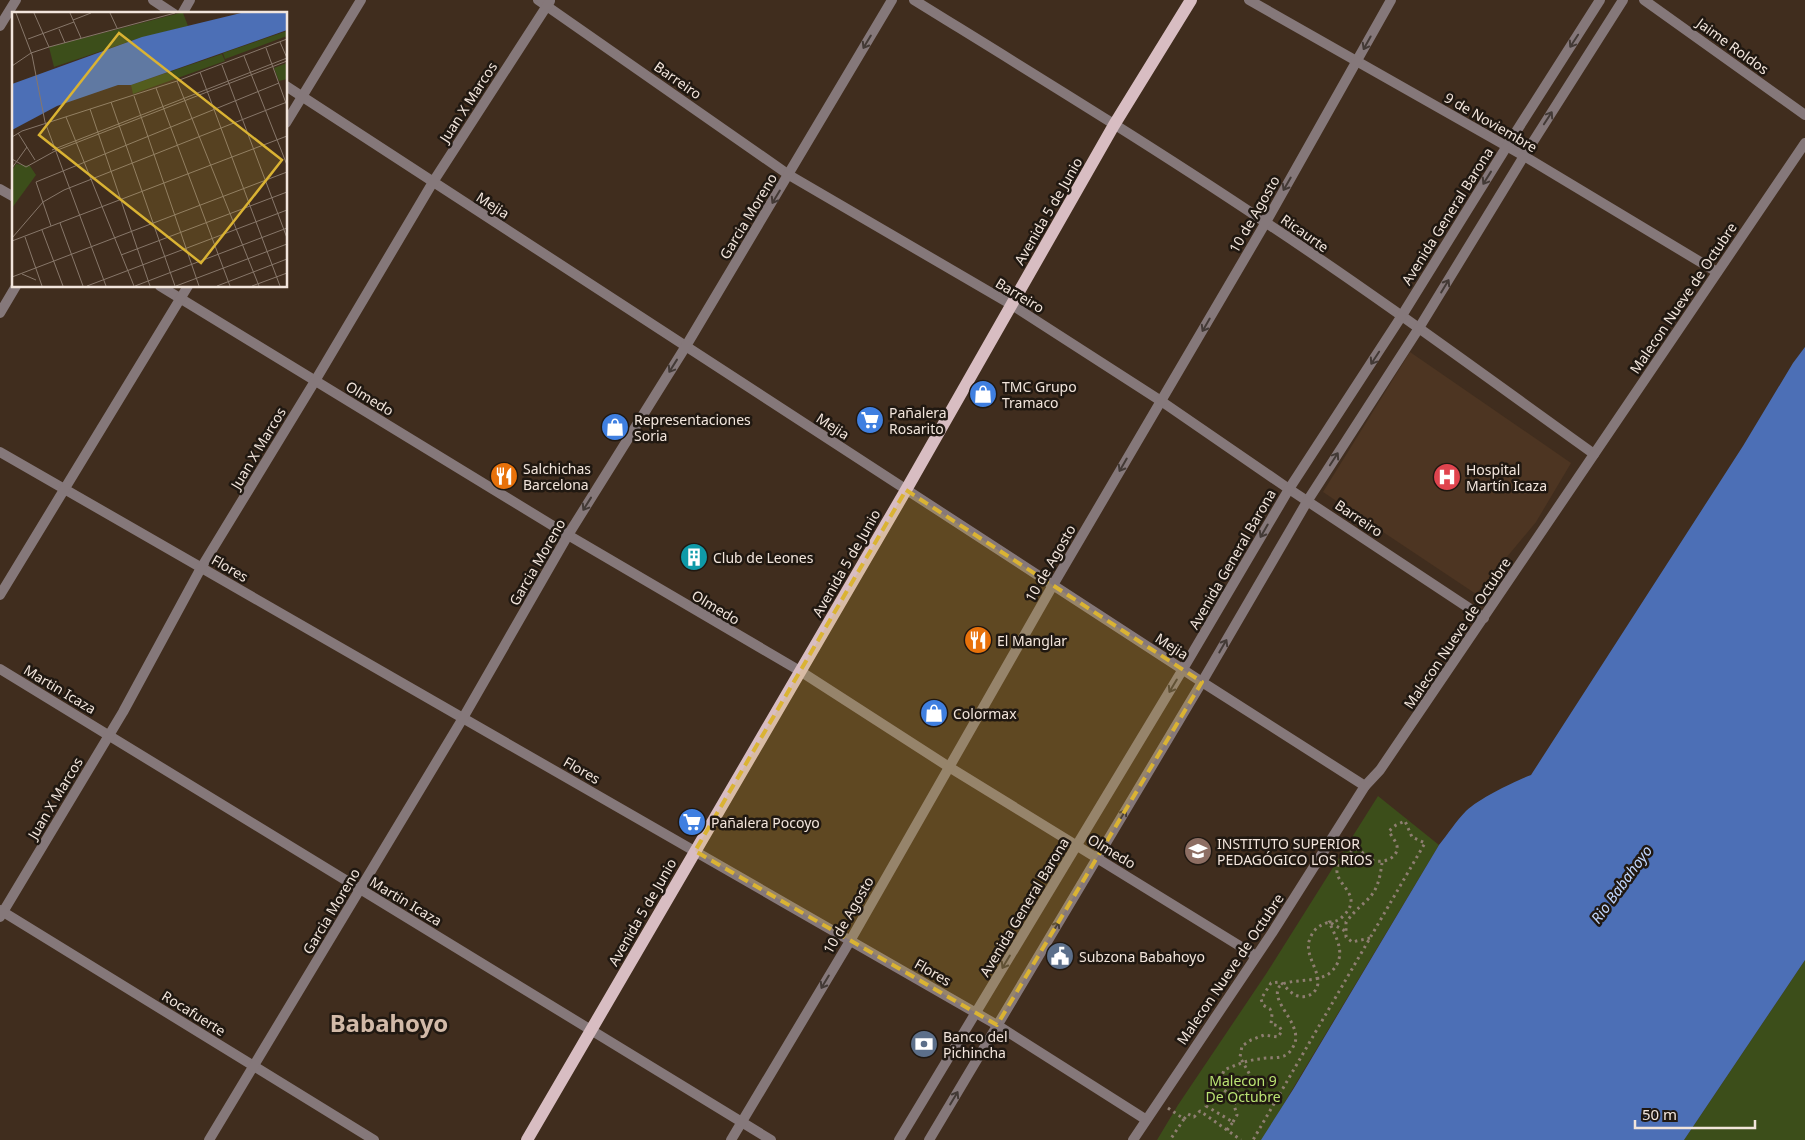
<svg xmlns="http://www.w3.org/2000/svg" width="1805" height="1140" font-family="'Noto Sans',sans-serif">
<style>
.built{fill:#4d3522}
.green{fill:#3c4e1a}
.water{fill:#4c6fb6}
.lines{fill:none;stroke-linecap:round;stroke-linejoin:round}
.path{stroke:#8e7e71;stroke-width:3;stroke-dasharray:2.5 4;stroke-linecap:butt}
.street{stroke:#85787a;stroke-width:10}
.primary{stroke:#d8bdc2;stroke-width:12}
.oneway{stroke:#433a36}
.marked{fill:#dab333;fill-opacity:0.2;stroke:#dab333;stroke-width:4;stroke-dasharray:10 6;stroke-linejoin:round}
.labels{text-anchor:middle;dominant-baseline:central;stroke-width:5;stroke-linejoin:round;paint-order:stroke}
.street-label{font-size:14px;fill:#f2e5dc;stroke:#201811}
.poi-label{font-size:14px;fill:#f2e5dc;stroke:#201811;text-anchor:start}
.park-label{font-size:14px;fill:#bae373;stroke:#201811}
.water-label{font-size:15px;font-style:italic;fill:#c2d7fe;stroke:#201811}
.town-label{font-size:24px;font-weight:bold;fill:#d2baa8;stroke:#201811}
.inset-road{fill:none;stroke:#87776a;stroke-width:1}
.view{fill:#dab333;fill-opacity:0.15;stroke:#dab333;stroke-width:2.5}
.inset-edge{fill:none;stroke:#f2e5dc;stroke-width:2.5}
</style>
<rect width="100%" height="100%" fill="#402d1e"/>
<path class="built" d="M1410,352L1571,463L1536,522L1476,594L1323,492Z"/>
<g class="green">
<path d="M1378,796L1439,845L1262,1140H1157L1178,1105L1266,974Z"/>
<path d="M1805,960V1140H1684Z"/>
</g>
<path class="water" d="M1805,347V960L1684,1140H1261L1294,1088L1439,845C1448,834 1456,821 1466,811C1480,798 1513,782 1531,775L1743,446L1793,363Z"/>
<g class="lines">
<g class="path">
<path d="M1370,938L1352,942L1346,937V922C1367,895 1377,902 1382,863"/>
<path d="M1168,1108L1184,1119L1170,1140"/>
<path d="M1184,1119L1188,1114L1194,1117L1200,1111L1241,1140"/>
<path d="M1233,1122L1237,1115L1234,1105L1239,1093L1236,1091L1228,1093L1221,1088V1084L1230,1078L1248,1079L1250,1075L1240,1057L1242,1046L1251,1040L1264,1035L1278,1037L1282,1031L1279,1026L1271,1024L1272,1014L1270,1009L1263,1005L1261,999L1271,983L1280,982C1286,986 1290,994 1298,996C1309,999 1319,991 1318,980C1316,964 1303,952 1311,936C1315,928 1320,925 1329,922L1345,931"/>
<path d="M1227,1130L1233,1122L1206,1106C1209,1092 1220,1084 1224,1070C1236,1065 1247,1060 1260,1059C1268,1057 1279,1059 1286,1055C1291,1052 1293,1047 1295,1043C1301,1022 1270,1002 1279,987C1286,977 1319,985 1332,971C1347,955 1337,939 1329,922C1336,922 1340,920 1345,914C1365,892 1328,883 1339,863C1344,855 1349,852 1357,849C1363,852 1365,856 1370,859C1380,865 1399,859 1397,846C1396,841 1391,836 1389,831L1396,825L1405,821L1412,837L1425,843L1253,1140"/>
</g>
<g class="street">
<path d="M153,0L174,14"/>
<path d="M538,0L789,175L1012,305L1161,401L1289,489L1484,618"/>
<path d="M914,0C1032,73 1150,145 1265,222C1377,296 1485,376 1594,454"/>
<path d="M1249,0L1524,156L1717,272"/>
<path d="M1644,0L1805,115"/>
<path d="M182,14L190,0"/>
<path d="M0,26L16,0"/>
<path d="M286,86L1202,682L1365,786"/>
<path d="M286,123L361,0"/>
<path d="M0,189L14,197"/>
<path d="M160,286L568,535L800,671L949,767L1256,956"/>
<path d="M0,313L16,286"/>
<path d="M0,452L997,1025L1145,1119"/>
<path d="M0,595L188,286"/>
<path d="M0,669L771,1140"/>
<path d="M0,910L374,1140"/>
<path d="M0,917L123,712L201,568L315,381L433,182L550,1"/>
<path d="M209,1140L463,718L568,535L686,346L892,0"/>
<path d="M731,1140L850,941L1053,585L1266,222L1391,0"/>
<path d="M899,1140L1183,669L1289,489L1401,317L1507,146L1600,0"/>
<path d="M929,1140L1202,682L1308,500L1419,328L1524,156L1623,0"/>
<path d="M1133,1140L1272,933L1365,786L1380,770L1805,143"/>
</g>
<path class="primary" d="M527,1140L906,490L1114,125L1191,0"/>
</g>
<defs><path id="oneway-shaft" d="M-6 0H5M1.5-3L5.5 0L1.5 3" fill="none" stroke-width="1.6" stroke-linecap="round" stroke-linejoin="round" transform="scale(1.25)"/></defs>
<g class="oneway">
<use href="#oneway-shaft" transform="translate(1574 41) rotate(123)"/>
<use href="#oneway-shaft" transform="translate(867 42) rotate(121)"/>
<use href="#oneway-shaft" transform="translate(1367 43) rotate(119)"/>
<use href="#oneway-shaft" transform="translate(1548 118) rotate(-57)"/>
<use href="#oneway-shaft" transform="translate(1487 178) rotate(122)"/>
<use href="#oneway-shaft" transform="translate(1287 184) rotate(120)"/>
<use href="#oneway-shaft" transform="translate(776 197) rotate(121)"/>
<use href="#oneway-shaft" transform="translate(1445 286) rotate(-59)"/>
<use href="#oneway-shaft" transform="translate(1206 325) rotate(120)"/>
<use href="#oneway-shaft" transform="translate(1375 358) rotate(123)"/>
<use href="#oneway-shaft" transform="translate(673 366) rotate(122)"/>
<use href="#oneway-shaft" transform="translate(1334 459) rotate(-57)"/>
<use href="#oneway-shaft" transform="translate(1123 465) rotate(120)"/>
<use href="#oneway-shaft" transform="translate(587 504) rotate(122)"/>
<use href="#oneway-shaft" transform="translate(1264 531) rotate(120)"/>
<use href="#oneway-shaft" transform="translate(1223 646) rotate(-60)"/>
<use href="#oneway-shaft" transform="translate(1173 686) rotate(121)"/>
<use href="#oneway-shaft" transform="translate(1122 816) rotate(-59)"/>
<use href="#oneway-shaft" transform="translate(1055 928) rotate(-59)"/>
<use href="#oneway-shaft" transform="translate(1006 962) rotate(121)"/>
<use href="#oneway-shaft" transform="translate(825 982) rotate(121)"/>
<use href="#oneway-shaft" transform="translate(954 1098) rotate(-59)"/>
</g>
<path class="marked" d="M906,490L1202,682L997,1025L695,851Z"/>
<defs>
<g id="shop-disc" transform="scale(1.4375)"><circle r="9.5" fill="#3f7fe0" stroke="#201811"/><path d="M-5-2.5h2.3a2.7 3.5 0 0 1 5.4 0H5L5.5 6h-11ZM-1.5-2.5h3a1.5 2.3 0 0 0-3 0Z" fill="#fff"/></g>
<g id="supermarket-disc" transform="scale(1.4375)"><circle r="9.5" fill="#3f7fe0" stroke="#201811"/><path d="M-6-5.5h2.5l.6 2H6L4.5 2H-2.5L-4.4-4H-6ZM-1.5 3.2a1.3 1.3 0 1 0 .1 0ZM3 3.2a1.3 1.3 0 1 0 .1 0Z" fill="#fff"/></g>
<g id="restaurant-disc" transform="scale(1.4375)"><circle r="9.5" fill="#e8710a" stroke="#201811"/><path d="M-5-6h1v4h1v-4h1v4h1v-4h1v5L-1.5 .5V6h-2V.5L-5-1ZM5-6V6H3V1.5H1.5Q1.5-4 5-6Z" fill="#fff"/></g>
<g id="hospital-disc" transform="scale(1.4375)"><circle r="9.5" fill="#e0444e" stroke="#201811"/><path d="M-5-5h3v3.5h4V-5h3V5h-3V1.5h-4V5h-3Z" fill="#fff"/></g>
<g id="building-disc" transform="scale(1.4375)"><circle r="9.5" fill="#0f9aa8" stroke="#201811"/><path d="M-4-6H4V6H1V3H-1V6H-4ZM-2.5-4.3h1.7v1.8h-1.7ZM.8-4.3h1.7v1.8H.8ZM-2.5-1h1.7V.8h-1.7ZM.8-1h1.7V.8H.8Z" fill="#fff"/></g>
<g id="university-disc" transform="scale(1.4375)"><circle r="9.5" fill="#8d6e63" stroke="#201811"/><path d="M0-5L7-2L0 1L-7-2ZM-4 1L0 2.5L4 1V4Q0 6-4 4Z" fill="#fff"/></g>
<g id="civic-disc" transform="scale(1.4375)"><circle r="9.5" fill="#5c6f8a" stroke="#201811"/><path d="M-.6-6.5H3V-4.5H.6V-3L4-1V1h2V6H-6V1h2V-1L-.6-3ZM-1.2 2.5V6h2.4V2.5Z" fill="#fff"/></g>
<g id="bank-disc" transform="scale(1.4375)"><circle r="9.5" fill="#5c6f8a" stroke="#201811"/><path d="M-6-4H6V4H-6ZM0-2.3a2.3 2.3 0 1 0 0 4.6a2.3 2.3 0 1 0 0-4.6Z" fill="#fff"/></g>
</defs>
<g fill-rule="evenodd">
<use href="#shop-disc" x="983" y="394"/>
<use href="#supermarket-disc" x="870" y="420"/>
<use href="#shop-disc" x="615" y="427"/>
<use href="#restaurant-disc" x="504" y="476"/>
<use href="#hospital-disc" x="1447" y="477"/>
<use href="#building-disc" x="694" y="557"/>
<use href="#restaurant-disc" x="978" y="640"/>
<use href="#shop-disc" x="934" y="713"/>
<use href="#supermarket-disc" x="692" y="822"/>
<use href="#university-disc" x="1198" y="851"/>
<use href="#civic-disc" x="1060" y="956"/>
<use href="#bank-disc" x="924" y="1044"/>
</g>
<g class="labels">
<g class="street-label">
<text transform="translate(1733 46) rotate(36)">Jaime Roldos</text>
<text transform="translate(678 80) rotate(35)">Barreiro</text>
<text transform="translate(468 102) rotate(-57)">Juan X Marcos</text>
<text transform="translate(1491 122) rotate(30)">9 de Noviembre</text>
<text transform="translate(493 205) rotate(33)">Mejia</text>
<text transform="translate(1048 211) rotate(-60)">Avenida 5 de Junio</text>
<text transform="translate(1254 214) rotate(-60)">10 de Agosto</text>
<text transform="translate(748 216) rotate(-59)">Garcia Moreno</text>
<text transform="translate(1447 216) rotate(-58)">Avenida General Barona</text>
<text transform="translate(1305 233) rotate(35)">Ricaurte</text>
<text transform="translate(1020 295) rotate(31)">Barreiro</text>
<text transform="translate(1683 298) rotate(-56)">Malecon Nueve de Octubre</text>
<text transform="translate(370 398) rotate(31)">Olmedo</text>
<text transform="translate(833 426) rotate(33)">Mejia</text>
<text transform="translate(258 448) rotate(-59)">Juan X Marcos</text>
<text transform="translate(1359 518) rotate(34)">Barreiro</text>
<text transform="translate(1232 559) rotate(-60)">Avenida General Barona</text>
<text transform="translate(537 562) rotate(-60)">Garcia Moreno</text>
<text transform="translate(846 563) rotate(-60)">Avenida 5 de Junio</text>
<text transform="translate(1050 563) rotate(-60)">10 de Agosto</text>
<text transform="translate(230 568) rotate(30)">Flores</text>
<text transform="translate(716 607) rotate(31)">Olmedo</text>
<text transform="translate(1457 633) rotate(-56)">Malecon Nueve de Octubre</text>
<text transform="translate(1172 646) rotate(33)">Mejia</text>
<text transform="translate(60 689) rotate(31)">Martin Icaza</text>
<text transform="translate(582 770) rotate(30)">Flores</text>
<text transform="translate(55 798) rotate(-59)">Juan X Marcos</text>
<text transform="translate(1112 851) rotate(31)">Olmedo</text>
<text transform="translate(406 901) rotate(31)">Martin Icaza</text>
<text transform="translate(1024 907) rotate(-59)">Avenida General Barona</text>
<text transform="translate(331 911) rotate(-59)">Garcia Moreno</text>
<text transform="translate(642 912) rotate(-60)">Avenida 5 de Junio</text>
<text transform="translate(848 915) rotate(-60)">10 de Agosto</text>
<text transform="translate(1230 969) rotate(-56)">Malecon Nueve de Octubre</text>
<text transform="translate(933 972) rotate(30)">Flores</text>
<text transform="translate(194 1013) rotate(32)">Rocafuerte</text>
</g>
<g class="poi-label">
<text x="1002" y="386">TMC Grupo<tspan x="1002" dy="16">Tramaco</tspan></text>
<text x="889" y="412">Pañalera<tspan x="889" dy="16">Rosarito</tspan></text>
<text x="634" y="419">Representaciones<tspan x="634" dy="16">Soria</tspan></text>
<text x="523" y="468">Salchichas<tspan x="523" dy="16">Barcelona</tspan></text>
<text x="1466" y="469">Hospital<tspan x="1466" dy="16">Martín Icaza</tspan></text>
<text x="713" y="557">Club de Leones</text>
<text x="997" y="640">El Manglar</text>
<text x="953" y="713">Colormax</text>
<text x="711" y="822">Pañalera Pocoyo</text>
<text x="1217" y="843">INSTITUTO SUPERIOR<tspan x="1217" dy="16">PEDAGÓGICO LOS RIOS</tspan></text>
<text x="1079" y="956">Subzona Babahoyo</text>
<text x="943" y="1036">Banco del<tspan x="943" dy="16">Pichincha</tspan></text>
</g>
<g class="park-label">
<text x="1243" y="1080">Malecon 9<tspan x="1243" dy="16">De Octubre</tspan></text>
</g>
<g class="water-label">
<text transform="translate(1621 884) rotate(-54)">Rio Babahoyo</text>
</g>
<g class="town-label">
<text x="389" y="1022">Babahoyo</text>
</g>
</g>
<g transform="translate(12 12)">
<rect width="275" height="275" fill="#402d1e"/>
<path d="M168,1H171L176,14L125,27L42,55L37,35ZM275,19V24L213,47L211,41ZM210,42L213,49L121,82L119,73ZM275,51V67L267,69L262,56ZM4,152L18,154L24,163L0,196V159Z" fill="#3c4e1a"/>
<path d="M229,1H275V18L119,73H106L45,94L0,118V72L130,25Z" fill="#4c6fb6"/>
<path class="inset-road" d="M4,1L20,43L33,110L94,274M22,1L37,35M58,1L69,26M98,1L105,16M61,8L79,1M47,17L53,31M16,27L62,10M268,30L275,46M254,36L275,94M232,44L275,153M210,53L275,226M0,54L19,41L37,35L163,1M188,60L268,274M165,69L247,274M144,76L218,274M122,84L187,274M99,90L163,274M78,97L138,274M54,105L122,274M6,121L23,148M0,125L10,119L165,69L275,27M40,138L275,46M0,147L14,155L43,139L275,49M0,156L15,135M48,211L71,274M39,214L24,170L267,71M30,218L51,274M13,225L30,274M0,226L31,190L52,178L275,90M0,229L275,124M109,243L275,180M10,262L24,268M0,265L275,160M75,274L275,198M123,274L275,216M164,274L275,232M205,274L275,247M240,274L275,261"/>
<path class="view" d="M107,21L270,148L189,251L27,123Z"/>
<rect width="275" height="275" class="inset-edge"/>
</g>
<path d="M1635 1120v8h120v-8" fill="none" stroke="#f2e5dc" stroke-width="2.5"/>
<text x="1642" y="1120" font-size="15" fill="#f2e5dc" stroke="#201811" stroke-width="4" paint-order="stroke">50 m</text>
</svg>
